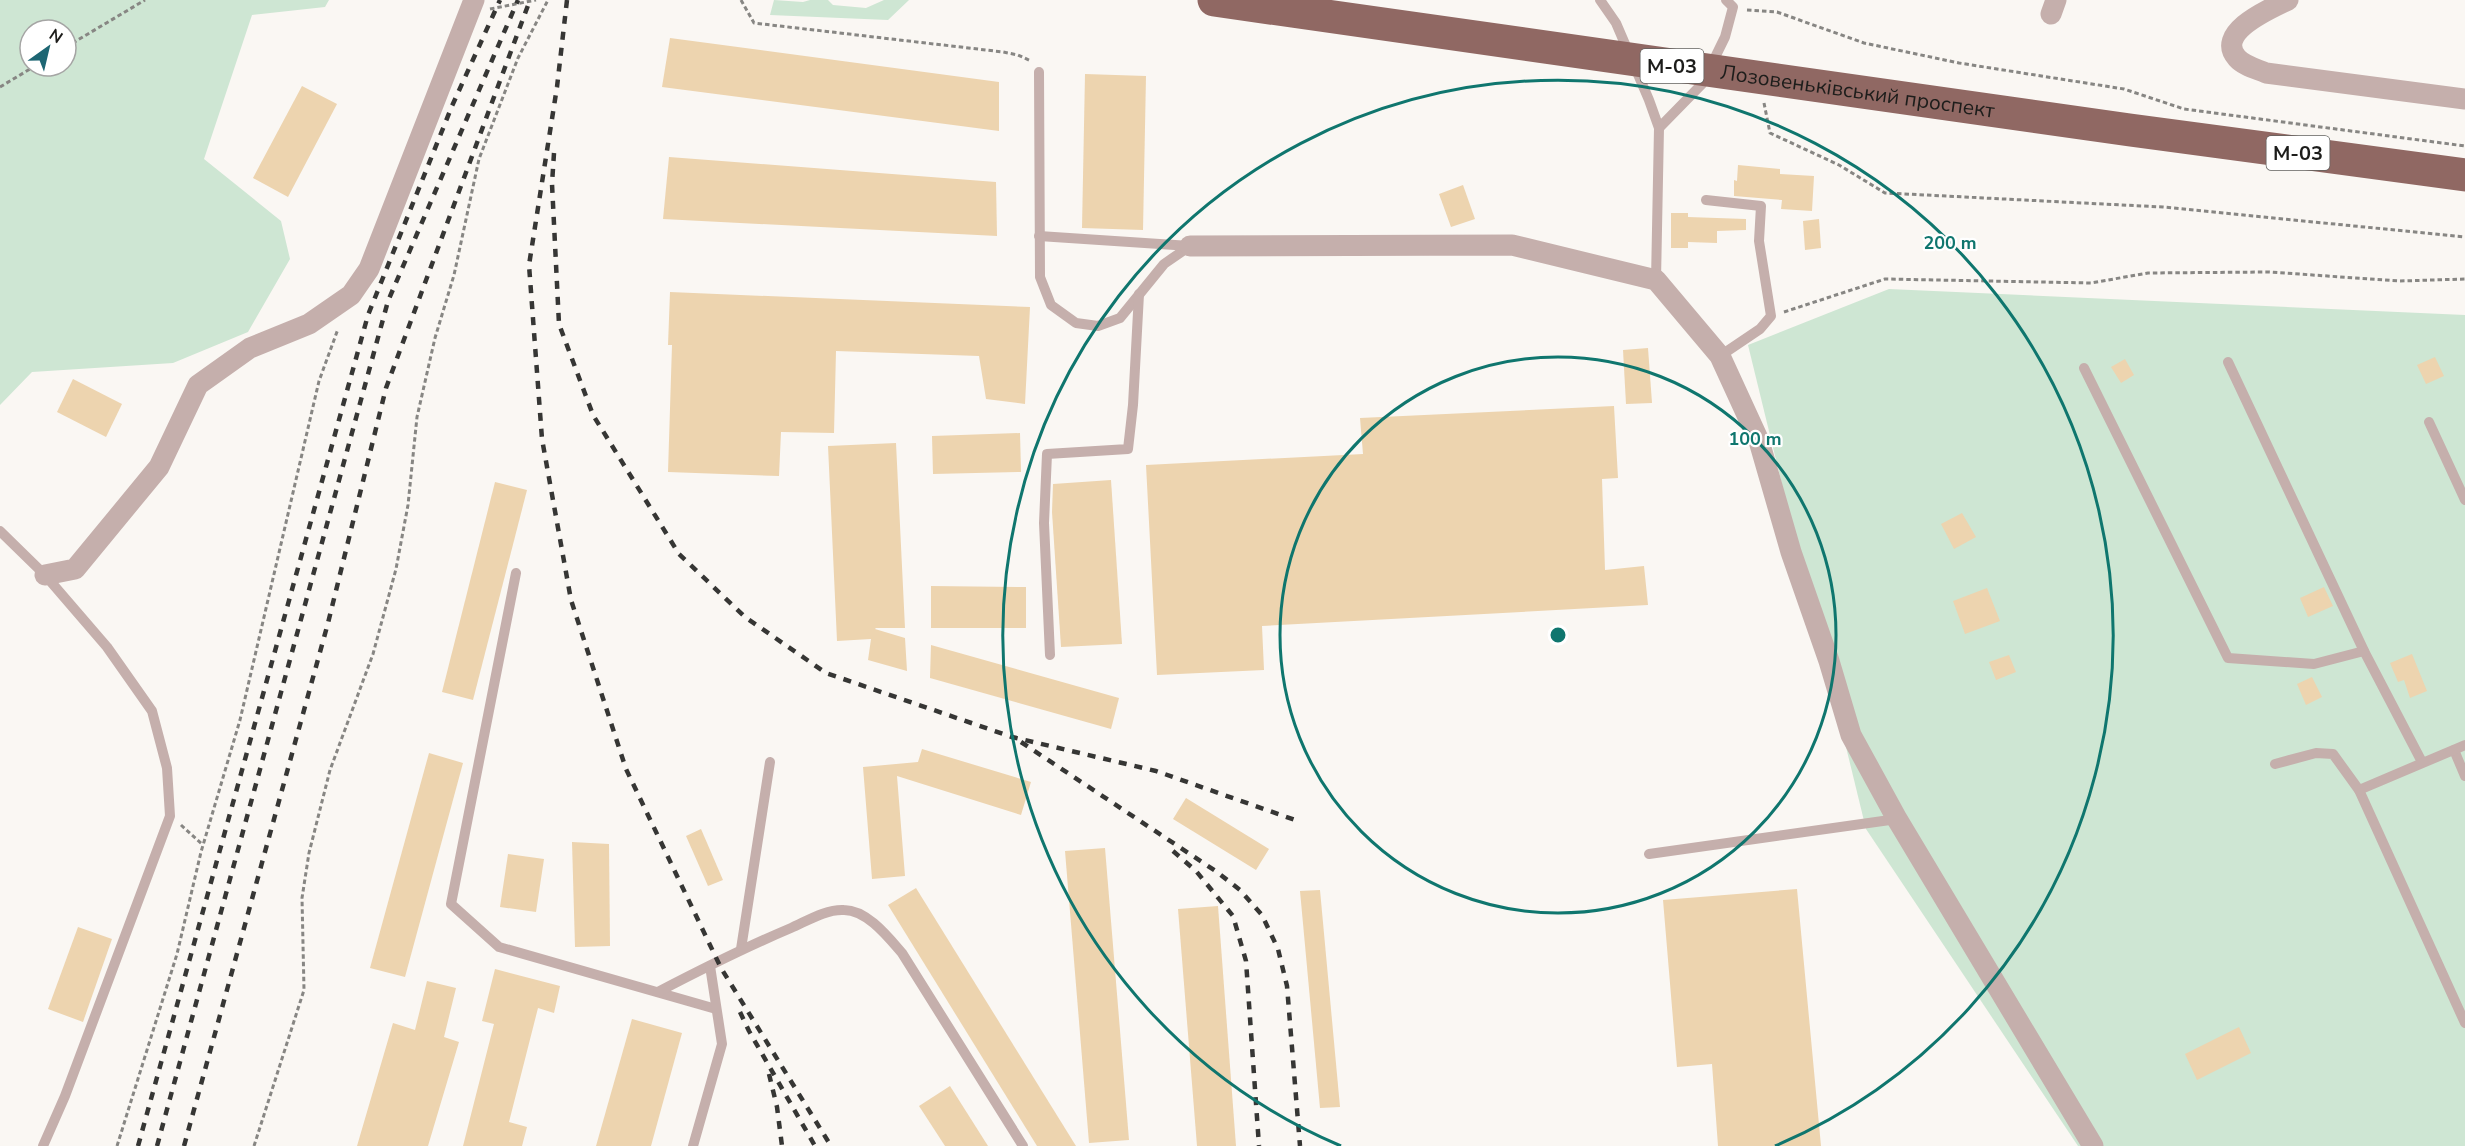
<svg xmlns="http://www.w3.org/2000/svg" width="2465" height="1146" font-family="'Nunito Sans',sans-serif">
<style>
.green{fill:#cee6d3;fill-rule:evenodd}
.building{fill:#edd4af}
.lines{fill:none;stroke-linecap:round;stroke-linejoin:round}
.path{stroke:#878683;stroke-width:3;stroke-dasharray:4.5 3;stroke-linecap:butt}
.service{stroke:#c5afac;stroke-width:10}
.minor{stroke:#c5afac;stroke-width:21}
.trunk{stroke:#906863;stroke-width:33}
.rail{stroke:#363634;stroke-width:4.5;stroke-dasharray:8 8;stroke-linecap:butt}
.ring{fill:none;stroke:#0f766e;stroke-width:3}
.labels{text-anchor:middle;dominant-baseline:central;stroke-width:4.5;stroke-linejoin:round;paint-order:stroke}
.shield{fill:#fff;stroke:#61615f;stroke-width:1.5}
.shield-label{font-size:20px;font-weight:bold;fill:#1d1d1b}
.street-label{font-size:21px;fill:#1d1d1b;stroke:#fff}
.centre{fill:#0f766e;stroke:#fff;stroke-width:3}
.ring-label{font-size:18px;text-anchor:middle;font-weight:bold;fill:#0f766e;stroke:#fff;stroke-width:4.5;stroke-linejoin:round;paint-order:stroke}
</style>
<rect width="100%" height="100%" fill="#faf7f3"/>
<g class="green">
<path d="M0,0H329L325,7L252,15L204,159L281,221L290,259L248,332L173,363L32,372L0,405ZM30,30H66V66H30Z"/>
<path d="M774,0L803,2L810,0H828L833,5L866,8L884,0H909L888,20L770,15Z"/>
<path d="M1889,289L2465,315V1146H2078L1866,829L1748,345Z"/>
</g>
<g class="building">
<path d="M670,38L999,82V131L662,87Z"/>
<path d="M1085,74L1146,76L1143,230L1082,228Z"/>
<path d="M302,86L337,104L288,197L253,178Z"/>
<path d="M669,157L996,182L997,236L663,219Z"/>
<path d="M1738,165L1780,169V174L1814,176L1812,211L1781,209L1782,200L1734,196V180L1737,181Z"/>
<path d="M1463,185L1475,219L1451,227L1439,194Z"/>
<path d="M1671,213H1688V217L1746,219V230L1717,231V243L1688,242V248H1671Z"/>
<path d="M1819,219L1821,248L1805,250L1803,221Z"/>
<path d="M670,292L1030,307L1025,404L986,399L979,356L836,351L834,433L781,432L779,476L668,472L672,345H668Z"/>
<path d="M1648,348L1652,403L1626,404L1623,350Z"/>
<path d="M2435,357L2444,376L2426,384L2417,365Z"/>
<path d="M2125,359L2134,375L2121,383L2111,367Z"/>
<path d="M73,379L122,404L106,437L57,412Z"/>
<path d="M1614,406L1618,478L1602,479L1605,570L1644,566L1648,605L1262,626L1264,670L1157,675L1146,465L1363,454L1360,418Z"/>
<path d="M1020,433L1021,472L933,474L932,436Z"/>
<path d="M896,443L905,628H876L875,629L905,638L907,671L868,660L871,639L837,641L828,446Z"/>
<path d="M1111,480L1122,644L1061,647L1052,512L1053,484Z"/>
<path d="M495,482L527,490L473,700L442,692Z"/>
<path d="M1962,513L1976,537L1954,549L1941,524Z"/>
<path d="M931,586L1026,587V628H931Z"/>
<path d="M2324,587L2333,606L2308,617L2300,598Z"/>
<path d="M1987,588L2000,621L1965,634L1953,601Z"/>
<path d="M931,645L1119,698L1111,729L930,678Z"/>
<path d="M2412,654L2427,691L2410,698L2404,680L2398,682L2390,663Z"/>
<path d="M2009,655L2016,672L1996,680L1989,662Z"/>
<path d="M2312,677L2322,697L2306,705L2297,684Z"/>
<path d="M922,749L1031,782L1021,815L897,776L905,876L872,879L863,767L918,762Z"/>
<path d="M429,753L463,763L405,977L370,968Z"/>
<path d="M1186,798L1269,849L1256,870L1173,819Z"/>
<path d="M701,829L723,880L708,886L686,836Z"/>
<path d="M572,842L609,844L610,946L575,947Z"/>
<path d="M1105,848L1129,1140L1089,1143L1065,851Z"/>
<path d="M508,854L544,859L536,912L500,907Z"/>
<path d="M916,888L1076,1146H1037L888,905Z"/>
<path d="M1797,889L1821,1146H1718L1712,1064L1677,1067L1663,900Z"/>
<path d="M1320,890L1340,1107L1320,1108L1300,891Z"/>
<path d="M1218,906L1236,1146H1197L1178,909Z"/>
<path d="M78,927L112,939L83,1022L48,1009Z"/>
<path d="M495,969L560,986L554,1013L538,1008L509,1122L527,1127L522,1146H463L494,1024L482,1021Z"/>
<path d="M427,981L456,988L444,1037L459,1042L428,1146H357L393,1023L415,1030Z"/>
<path d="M632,1019L682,1033L651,1146H596Z"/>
<path d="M2239,1027L2251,1053L2197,1080L2185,1054Z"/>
<path d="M950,1086L988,1146H945L919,1106Z"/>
</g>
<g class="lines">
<g class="path">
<path d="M741,0L754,23L1003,52L1018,55L1031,61"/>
<path d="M490,9L536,0"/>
<path d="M1747,10L1777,12L1864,43L1959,63L2124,89L2184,109L2465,146"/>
<path d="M66,47L145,0"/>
<path d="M0,87L35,66"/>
<path d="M1764,103L1770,133L1839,165L1885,193L2163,207L2465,237"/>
<path d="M1784,312L1885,279L2091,283L2148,273L2269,272L2400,281L2465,279"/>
<path d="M181,825L203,845"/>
<path d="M117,1146L177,954L201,852L240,720L319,381L338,329"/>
<path d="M254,1146L304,990L302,898L309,853L330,770L373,654L396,569L408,505L417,417L435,338L454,275L479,159L518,58L548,0"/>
</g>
<g class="service">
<path d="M1600,0L1616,23L1649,100L1659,128L1656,280"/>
<path d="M1039,72L1040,277L1051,305L1076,323L1098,326L1120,318L1164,264L1190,246"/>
<path d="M1659,128L1702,84L1725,37L1733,7L1726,0"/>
<path d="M1706,200L1761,206L1759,241L1771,316L1760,329L1720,356"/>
<path d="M1039,236L1190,246"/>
<path d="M2228,362L2364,651L2422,762"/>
<path d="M2084,368L2228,658L2314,664L2364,651"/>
<path d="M2429,422L2465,500"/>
<path d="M0,531L45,575L107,647L152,711L167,768L170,816L65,1096L43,1146"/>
<path d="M516,573L451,904L499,947L716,1009"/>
<path d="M1050,655L1044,523L1047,454L1128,449L1133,405L1139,294"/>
<path d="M2454,750L2465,776"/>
<path d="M2275,764L2316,753L2333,754L2359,790L2465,1023"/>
<path d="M2359,790L2465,745"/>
<path d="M1649,854L1897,819"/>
<path d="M741,949L770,762"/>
<path d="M658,992C702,969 746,947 791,928C807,921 826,909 844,910C867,910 888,937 902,953L1023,1146"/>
<path d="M693,1146L722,1044L710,966"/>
</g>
<g class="minor">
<path d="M2288,0C2272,8 2214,32 2237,58C2244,66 2257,69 2266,73L2465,99"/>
<path d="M2051,14L2056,0"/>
<path d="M1190,246L1512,245L1656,280L1720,356L1759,441L1791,552L1829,661L1851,735L1897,819L2093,1146"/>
<path d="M45,575L75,569L159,467L198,385L250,348L309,324L351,295L369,269L474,0"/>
</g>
<path class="trunk" id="s1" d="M1214,0L2130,130L2465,175"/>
<g class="rail">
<path d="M567,0L557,87L529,265L542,439L571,600L626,769L721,968L831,1146"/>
<path d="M554,153L552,184L559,324L593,415L679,554L745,617L826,673L1012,737L1156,771L1298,821"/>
<path d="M1021,742L1217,872L1240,890L1262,915L1278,949L1287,986L1300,1146"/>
<path d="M1173,851L1196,871L1233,916L1246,961L1259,1146"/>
<path d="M740,1012L749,1031L815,1146"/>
<path d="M769,1074L777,1107L782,1146"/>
<path d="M138,1146L368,315L452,106L500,0"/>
<path d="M157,1146L388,301L518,0"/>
<path d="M184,1146L328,623L386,388L530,0"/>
</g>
</g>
<g class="ring">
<circle cx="1558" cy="635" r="278"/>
<path d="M1341 1146A555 555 0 1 1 1775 1146"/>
</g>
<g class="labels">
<g class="shield">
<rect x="1640.5" y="49" width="63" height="34" rx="4.5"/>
<rect x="2266.5" y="136" width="63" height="34" rx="4.5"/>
</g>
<g class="shield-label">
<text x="1672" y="66">М-03</text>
<text x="2298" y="153">М-03</text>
</g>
<g class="street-label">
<text stroke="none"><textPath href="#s1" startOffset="650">Лозовеньківський проспект</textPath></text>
</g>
</g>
<circle cx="1558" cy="635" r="9" class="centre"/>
<g class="ring-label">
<text x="1950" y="249">200 m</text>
<text x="1755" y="445">100 m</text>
</g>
<g transform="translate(48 48) rotate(34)"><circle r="28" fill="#ffffff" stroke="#a5a5a4" stroke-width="1.5"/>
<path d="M0-4.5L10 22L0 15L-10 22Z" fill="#1d6673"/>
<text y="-9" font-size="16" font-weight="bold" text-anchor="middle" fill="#1d1d1b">N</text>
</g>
</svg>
